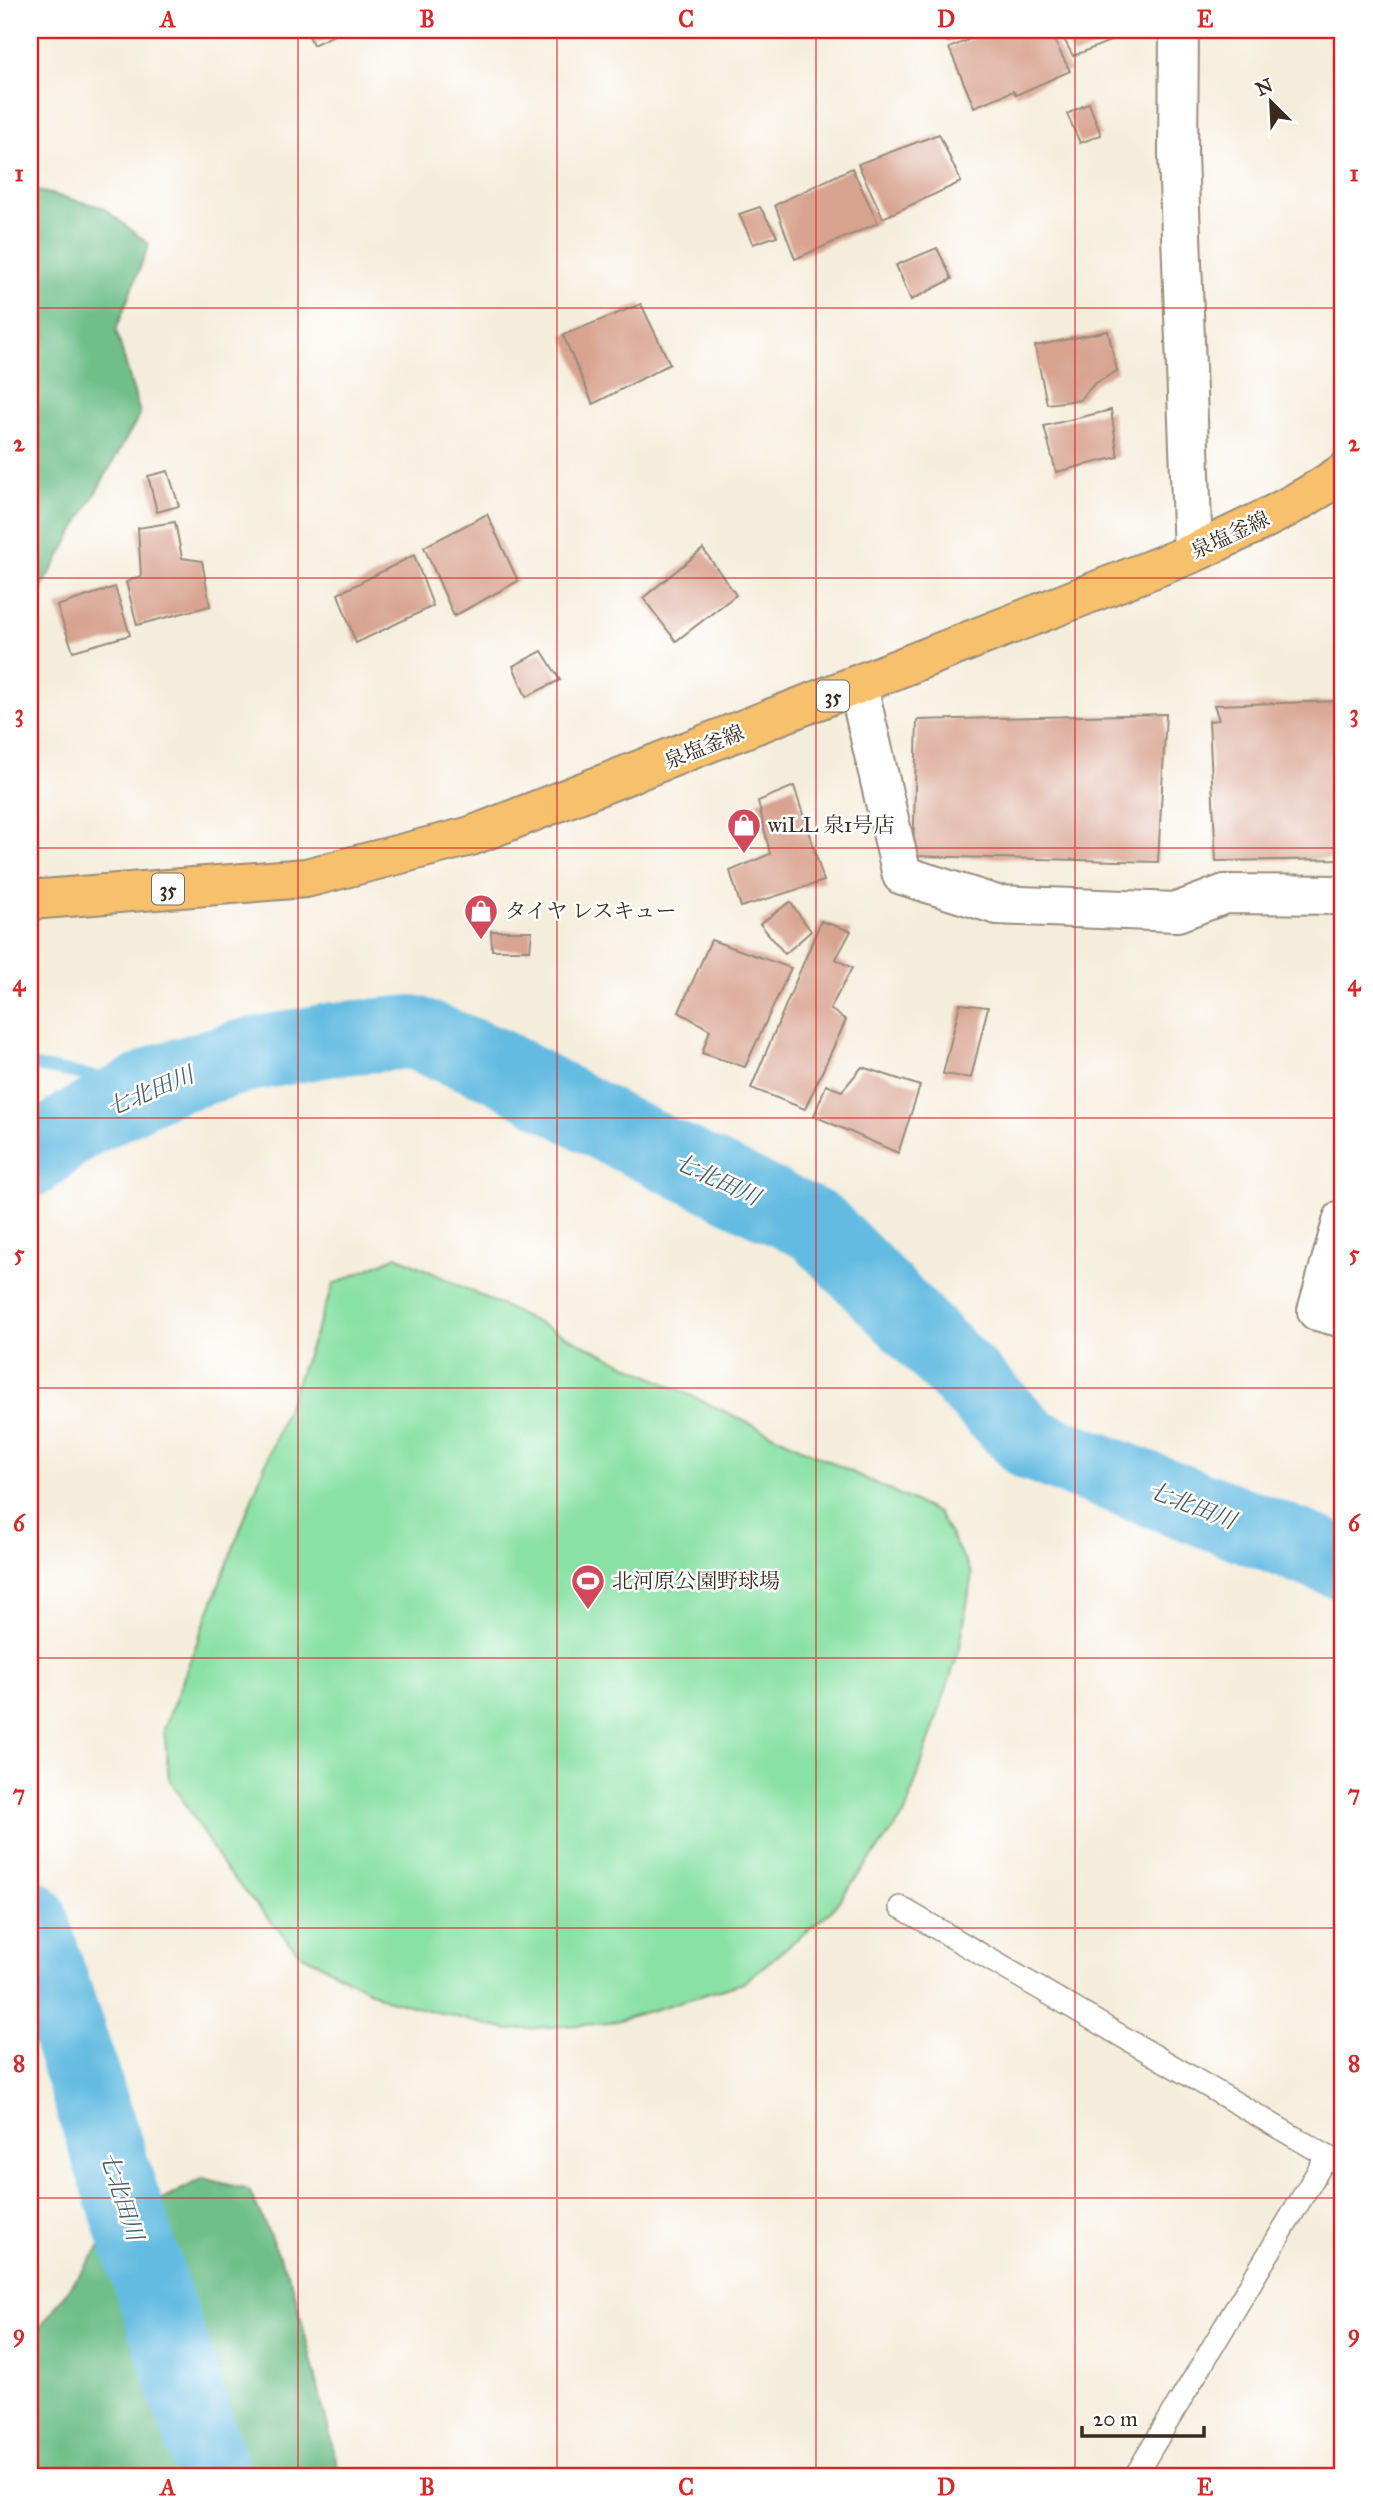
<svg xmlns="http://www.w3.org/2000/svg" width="1373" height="2506" font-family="'IM FELL Great Primer','Noto Serif JP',serif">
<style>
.green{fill:#8ae1a5;stroke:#628662;stroke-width:2}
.forest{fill:#6fbf8a;stroke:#557454;stroke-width:2}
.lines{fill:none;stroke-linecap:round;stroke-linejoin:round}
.stream{stroke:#64bbe1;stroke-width:12}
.river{stroke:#64bbe1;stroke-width:74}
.building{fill:#d8a38f}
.service-casing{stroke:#988c7c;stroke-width:24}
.minor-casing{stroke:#988c7c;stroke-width:42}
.primary-casing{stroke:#988c7c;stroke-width:42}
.service{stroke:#fff;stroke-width:21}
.minor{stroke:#fff;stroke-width:38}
.primary{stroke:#f7c06c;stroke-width:38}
.grid{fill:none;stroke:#d62828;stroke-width:2;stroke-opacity:0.55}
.labels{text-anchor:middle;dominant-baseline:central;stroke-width:5;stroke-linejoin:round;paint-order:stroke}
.shield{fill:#fff;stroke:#766a62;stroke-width:2}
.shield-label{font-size:19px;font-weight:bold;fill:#3b2a1e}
.street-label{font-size:21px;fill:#3b2a1e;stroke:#fff}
.poi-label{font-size:21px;fill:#3b2a1e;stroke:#fff;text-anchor:start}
.water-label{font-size:23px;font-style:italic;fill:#495d62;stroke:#fff}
.neatline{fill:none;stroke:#d62828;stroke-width:2.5}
.grid-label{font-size:23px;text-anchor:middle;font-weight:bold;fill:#d62828}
</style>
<rect width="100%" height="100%" fill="#fff"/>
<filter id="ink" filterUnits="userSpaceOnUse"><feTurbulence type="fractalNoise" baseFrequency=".0143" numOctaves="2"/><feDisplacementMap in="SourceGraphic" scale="14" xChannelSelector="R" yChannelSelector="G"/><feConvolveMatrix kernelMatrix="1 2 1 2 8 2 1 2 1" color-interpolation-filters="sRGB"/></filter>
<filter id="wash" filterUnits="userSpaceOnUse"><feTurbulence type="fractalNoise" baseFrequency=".00686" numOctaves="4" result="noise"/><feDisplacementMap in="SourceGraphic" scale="28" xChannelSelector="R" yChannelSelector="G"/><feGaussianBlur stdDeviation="1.57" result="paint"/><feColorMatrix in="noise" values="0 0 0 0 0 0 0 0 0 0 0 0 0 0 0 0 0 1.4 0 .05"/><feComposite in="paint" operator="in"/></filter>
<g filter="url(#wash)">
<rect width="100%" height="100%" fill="#f5eddb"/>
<path class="green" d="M397,1256L938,1513L972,1574L960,1647L905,1814L831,1911L743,1983L609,2023L508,2030L385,1999L299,1953L225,1869L169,1778L164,1729L334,1284Z"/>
<g class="forest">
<path d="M30,189L102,207L149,244L116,330L140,414L30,609Z"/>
<path d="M203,2178L249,2190L293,2286L340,2476H30V2341L117,2224Z"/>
</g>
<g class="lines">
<path class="stream" d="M30,1065L150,1087"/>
<g class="river">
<path d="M30,1161L74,1126L163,1080L244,1056L334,1039L412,1032L496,1065L617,1131L817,1227L1031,1444L1343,1563"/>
<path d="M30,1916L214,2476"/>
</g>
</g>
<g id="blocks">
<g class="building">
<path d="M307,30H345L313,45Z"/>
<path d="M943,30H976L948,42Z"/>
<path d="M991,30H1049L1070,71L1016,95L1013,91L974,107L949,48Z"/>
<path d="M1059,30H1131L1133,32L1073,56Z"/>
<path d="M1089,103L1101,135L1080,143L1067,114Z"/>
<path d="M939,134L961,182L883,218L858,164Z"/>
<path d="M852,168L878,223L795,259L775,205Z"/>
<path d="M760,207L777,236L753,244L739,214Z"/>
<path d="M937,248L952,279L911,300L896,265Z"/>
<path d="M641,304L670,364L593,404L563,335Z"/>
<path d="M1108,331L1117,371L1094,384L1080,400L1047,404L1035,346Z"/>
<path d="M1111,410L1118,457L1056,472L1044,426Z"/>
<path d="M168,471L179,506L157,512L148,476Z"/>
<path d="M487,514L518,581L454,616L424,547Z"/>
<path d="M175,522L182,558L202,561L210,606L137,625L126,582L141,576L138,528Z"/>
<path d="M703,549L736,595L676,641L643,598Z"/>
<path d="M414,555L433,606L356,643L338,594Z"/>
<path d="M115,587L130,635L73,651L57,606Z"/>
<path d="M542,651L560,680L526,697L513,666Z"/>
<path d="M1343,701V859L1216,861L1209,721L1219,720L1214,705Z"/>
<path d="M1166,714L1158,862L913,856L917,720Z"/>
<path d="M794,786L824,881L741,907L730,871L770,854L758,801Z"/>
<path d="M790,902L811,931L785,954L760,924Z"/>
<path d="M821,921L851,931L836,959L852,968L830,1009L846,1020L805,1109L751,1088Z"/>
<path d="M491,931H532L530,950H492Z"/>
<path d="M711,940L791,968L745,1067L702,1053L710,1030L679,1012Z"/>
<path d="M960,1004L988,1007L971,1078L943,1074Z"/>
<path d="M862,1067L920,1086L898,1153L814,1116L826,1085L842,1091Z"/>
</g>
</g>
</g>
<g filter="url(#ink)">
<use href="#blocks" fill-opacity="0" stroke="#988c7c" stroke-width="2"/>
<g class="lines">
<g class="service-casing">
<g id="service">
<path d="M900,1907L1327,2156"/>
<path d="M1135,2476L1327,2156L1343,2166"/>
</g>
</g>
<g class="minor-casing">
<g id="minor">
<path d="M1179,30L1178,155L1193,553"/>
<path d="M858,686L902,875L997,905L1177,912L1225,894L1343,895"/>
<path d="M1343,1219L1317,1311L1343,1318"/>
</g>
</g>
<g class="primary-casing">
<path id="primary" d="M30,900L306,878L471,836L1193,553C1245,529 1296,506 1343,473"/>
</g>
<use href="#service" class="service"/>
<use href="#minor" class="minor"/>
<use href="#primary" class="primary"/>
</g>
</g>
<path class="grid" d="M298,30V2476M557,30V2476M816,30V2476M1075,30V2476M30,308H1343M30,578H1343M30,848H1343M30,1118H1343M30,1388H1343M30,1658H1343M30,1928H1343M30,2198H1343"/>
<defs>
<g id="shop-pin" transform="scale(1.75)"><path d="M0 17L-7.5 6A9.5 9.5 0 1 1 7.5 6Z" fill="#d1495b" stroke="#fff"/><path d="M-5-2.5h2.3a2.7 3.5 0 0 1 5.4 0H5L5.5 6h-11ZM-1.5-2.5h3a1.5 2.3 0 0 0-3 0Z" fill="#fff"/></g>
<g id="stadium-pin" transform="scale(1.75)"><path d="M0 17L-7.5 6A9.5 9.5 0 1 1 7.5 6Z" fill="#d1495b" stroke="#fff"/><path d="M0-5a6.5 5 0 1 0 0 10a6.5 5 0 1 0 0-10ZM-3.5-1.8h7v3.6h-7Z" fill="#fff"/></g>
</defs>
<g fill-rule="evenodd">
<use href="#shop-pin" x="744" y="825"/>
<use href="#shop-pin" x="481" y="911"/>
<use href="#stadium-pin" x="588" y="1581"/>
</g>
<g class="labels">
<g class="shield">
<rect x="817" y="680.5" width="32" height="31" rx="5"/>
<rect x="152" y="873.5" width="32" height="31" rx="5"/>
</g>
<g class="shield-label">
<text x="833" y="696">35</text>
<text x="168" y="889">35</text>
</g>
<g class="street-label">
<text transform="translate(1230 535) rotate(-25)">泉塩釜線</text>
<text transform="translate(704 747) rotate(-22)">泉塩釜線</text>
</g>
<g class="poi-label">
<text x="768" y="825">wiLL 泉1号店</text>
<text x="505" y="911">タイヤ レスキュー</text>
<text x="612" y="1581">北河原公園野球場</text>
</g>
<g class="water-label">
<text transform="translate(150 1091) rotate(-23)">七北田川</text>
<text transform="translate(717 1179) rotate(25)">七北田川</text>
<text transform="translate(1192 1505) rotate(21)">七北田川</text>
<text transform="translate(122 2196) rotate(72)">七北田川</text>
</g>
</g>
<rect width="1373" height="2506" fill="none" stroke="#fff" stroke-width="77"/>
<g transform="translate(1271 102) rotate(336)" stroke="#ffffff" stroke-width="5" paint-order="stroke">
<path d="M0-5L12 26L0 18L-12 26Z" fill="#3b2a1e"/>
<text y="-10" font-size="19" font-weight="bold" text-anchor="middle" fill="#3b2a1e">N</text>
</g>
<path d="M1082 2426v10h122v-10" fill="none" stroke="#3b2a1e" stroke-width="3.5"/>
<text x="1093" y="2426" font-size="21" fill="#3b2a1e" stroke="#ffffff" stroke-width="5" paint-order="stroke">20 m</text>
<rect x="38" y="38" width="1296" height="2430" class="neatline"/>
<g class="grid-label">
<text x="168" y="27">A</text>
<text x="427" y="27">B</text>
<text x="686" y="27">C</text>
<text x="946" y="27">D</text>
<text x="1205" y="27">E</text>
<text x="19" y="181">1</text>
<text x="1354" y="181">1</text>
<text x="19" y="451">2</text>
<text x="1354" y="451">2</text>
<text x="19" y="721">3</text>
<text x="1354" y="721">3</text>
<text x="19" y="991">4</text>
<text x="1354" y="991">4</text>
<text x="19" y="1261">5</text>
<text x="1354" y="1261">5</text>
<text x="19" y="1531">6</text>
<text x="1354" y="1531">6</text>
<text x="19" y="1801">7</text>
<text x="1354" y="1801">7</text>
<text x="19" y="2071">8</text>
<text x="1354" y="2071">8</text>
<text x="19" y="2341">9</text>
<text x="1354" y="2341">9</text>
<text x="168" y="2495">A</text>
<text x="427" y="2495">B</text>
<text x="686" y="2495">C</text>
<text x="946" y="2495">D</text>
<text x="1205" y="2495">E</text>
</g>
</svg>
